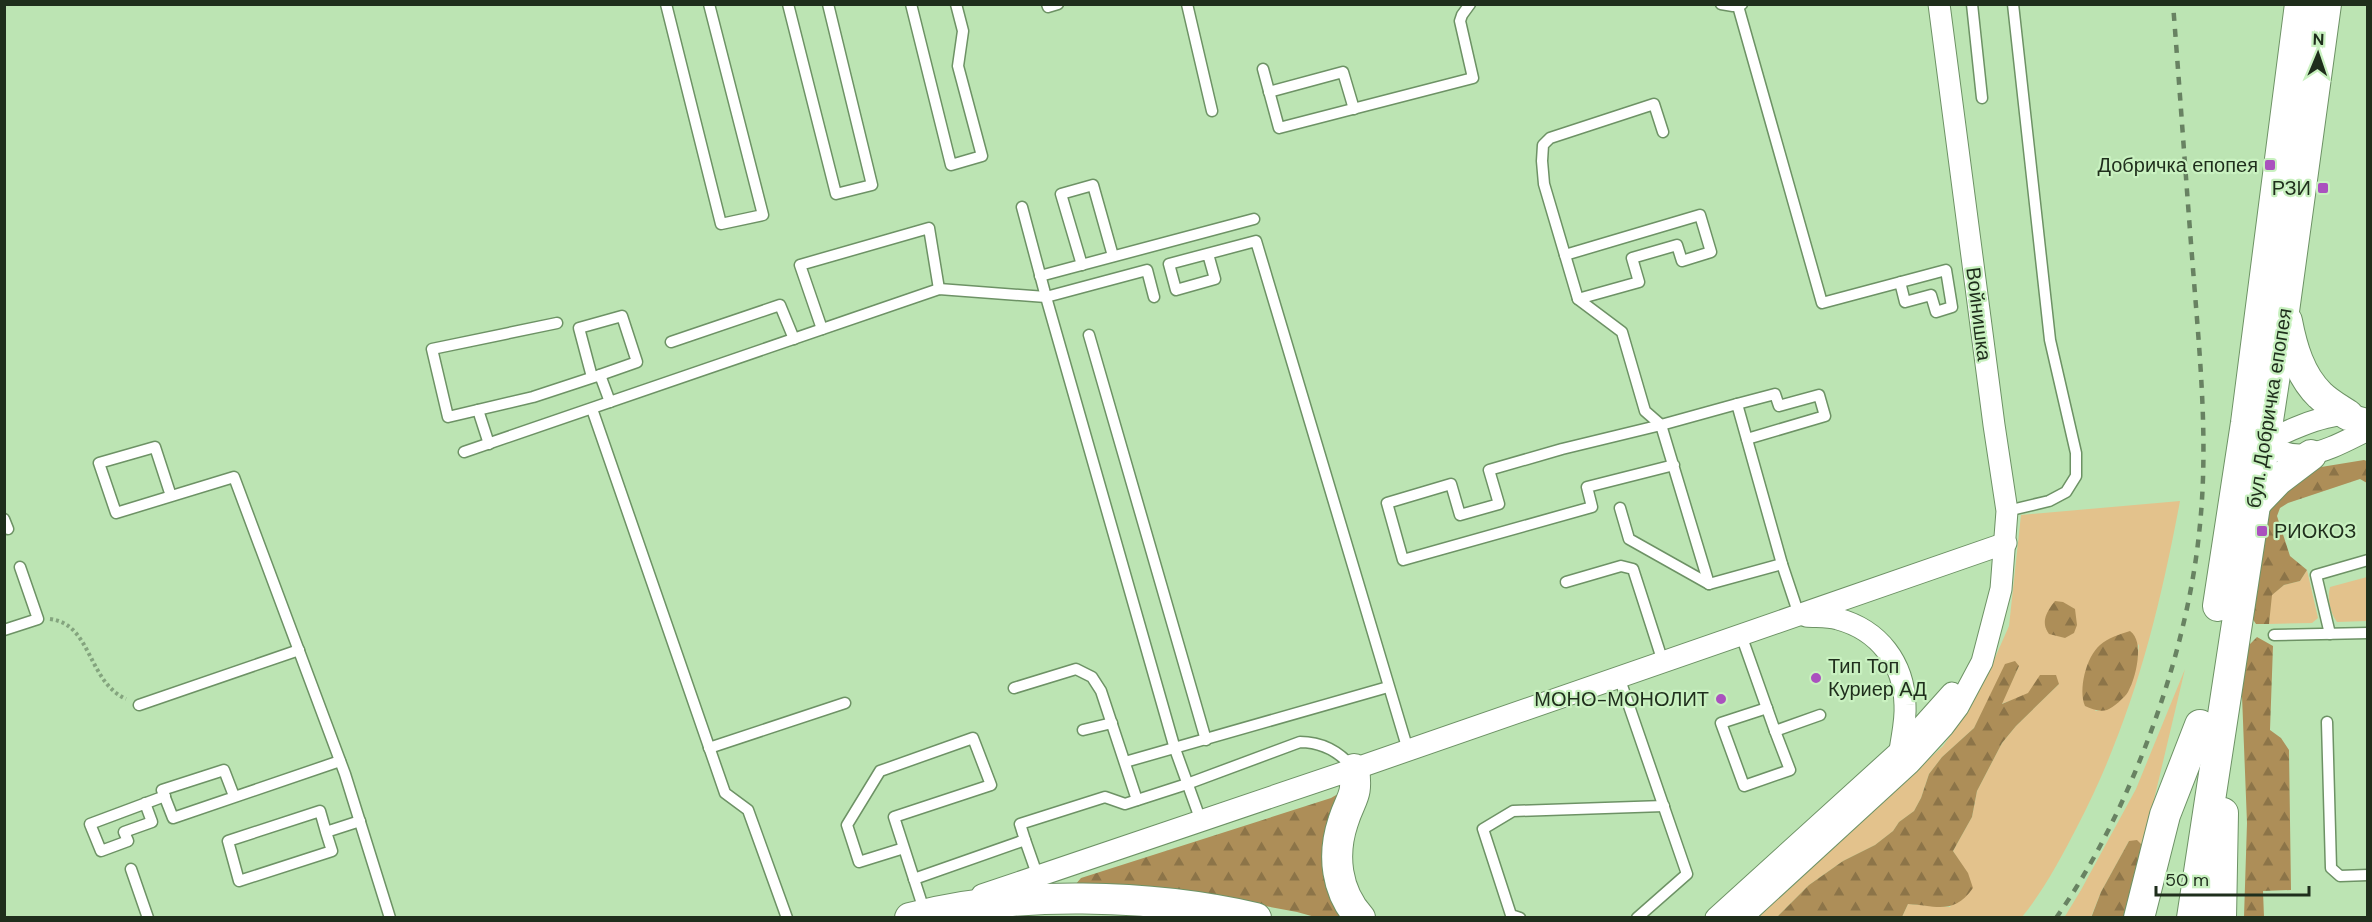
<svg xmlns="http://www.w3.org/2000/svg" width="2372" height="922" font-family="'DM Sans',sans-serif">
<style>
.green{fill:#e3c28c;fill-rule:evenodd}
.forest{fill:url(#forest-firs)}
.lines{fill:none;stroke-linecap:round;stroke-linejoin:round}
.lane-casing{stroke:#6d9265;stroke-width:13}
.street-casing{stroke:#6d9265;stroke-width:23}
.secondary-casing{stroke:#6d9265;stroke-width:32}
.path{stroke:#84a47e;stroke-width:4;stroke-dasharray:3 3;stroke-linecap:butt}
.lane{stroke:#fff;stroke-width:10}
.street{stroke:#fff;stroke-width:21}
.secondary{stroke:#fff;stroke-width:30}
.rail{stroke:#688262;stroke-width:4.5;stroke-dasharray:8 8;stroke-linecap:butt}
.poi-dot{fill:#aa51be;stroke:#c9f1c0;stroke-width:2}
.labels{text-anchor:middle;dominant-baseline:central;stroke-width:4.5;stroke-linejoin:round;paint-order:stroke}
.poi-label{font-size:20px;fill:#1f2e1c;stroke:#c9f1c0;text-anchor:end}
.street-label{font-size:20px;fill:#1f2e1c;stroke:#c9f1c0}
</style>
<defs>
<pattern id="forest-firs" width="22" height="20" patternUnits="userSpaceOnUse" patternTransform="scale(1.5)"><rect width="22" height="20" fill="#ad8e58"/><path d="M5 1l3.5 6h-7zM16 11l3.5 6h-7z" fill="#8c7448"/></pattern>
</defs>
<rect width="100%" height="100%" fill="#bce4b3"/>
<g class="green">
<path d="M2180,501C2158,618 2132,721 2077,827C2061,858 2044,890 2022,917H1902L1908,904L1950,907L1967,873L1953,851L1972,817L1977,791L2002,743L2016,726L2059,684L2001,704L2019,666L1988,701L1974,728L1942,757L1929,774L1921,798L1914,811L1899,822L1893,831L1875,845L1843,861L1809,885L1777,917L1756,918L1943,746L1965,715L1986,678L2009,626L2021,515ZM2139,644C2136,673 2130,708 2095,711Z"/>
<path d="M2307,570L2318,618L2312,623L2269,624L2271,595L2284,585L2300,581Z"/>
<path d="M2367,577V621L2337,622C2330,613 2327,598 2330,587Z"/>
<path d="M2185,669L2143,846L2129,841L2101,892L2091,917L2064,918L2081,890L2136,789Z"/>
</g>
<g class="forest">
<path d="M2364,460L2367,461V483L2360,479L2288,503L2280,508L2277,516L2290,556L2307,570L2300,581L2284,585L2272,595L2269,624H2256L2250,615L2266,511L2292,485L2315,468Z"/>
<path d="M2055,601L2063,602L2075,609L2077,625L2074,633L2065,638L2049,634C2040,622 2047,611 2055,601Z"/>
<path d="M2130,631C2145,641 2136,678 2128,692C2125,697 2113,708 2107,710C2099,712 2092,709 2085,706C2078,690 2086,657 2100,645C2108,638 2120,634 2130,631Z"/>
<path d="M2257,637L2273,646L2270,730L2281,738L2289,750L2291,890L2263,891L2264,917H2244L2247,823L2241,670L2248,646Z"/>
<path d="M2015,661L2019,666L2002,704L2028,693L2040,675H2056L2059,684L2016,726L2002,743L1977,791L1972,817L1953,851L1968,873L1973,888C1954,915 1937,906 1908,904L1902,917H1777L1809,885L1843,861L1875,845L1893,831L1899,822L1914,811L1921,798L1929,774L1942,757L1974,728L2005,664Z"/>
<path d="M1338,794L1345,917H1315L1297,912L1227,899L1075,885L1081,878L1331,798Z"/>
<path d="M2137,840L2143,846L2125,917L2091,918L2101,892L2129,841Z"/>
</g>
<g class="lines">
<g class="lane-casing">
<g id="lane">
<path d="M666,4L721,224L763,215L709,4"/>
<path d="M788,4L836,194L872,185L828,4"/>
<path d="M911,4L951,165L982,156L958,66L963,31L956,4"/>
<path d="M1047,4L1048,7L1058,4"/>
<path d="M1187,4L1212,111"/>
<path d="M1721,4L1733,6L1742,4"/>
<path d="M1972,4L1982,98"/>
<path d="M1738,6L1822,303L1946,270L1952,307L1936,312L1931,295L1905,302L1900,282"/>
<path d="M1263,69L1279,128L1473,78L1460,21L1462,15L1470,4"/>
<path d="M1269,92L1343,72L1354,109"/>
<path d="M1663,132L1654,104L1550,138L1543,145L1542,161L1544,184L1578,299L1622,332L1645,411L1661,425L1737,404L1782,564L1799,615"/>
<path d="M1022,207L1046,297L1147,270L1154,297"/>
<path d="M1208,254L1215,279L1176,290L1169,264L1256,241L1408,750"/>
<path d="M1565,255L1700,215L1711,252L1682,261L1677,245L1632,258L1639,282L1578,299"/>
<path d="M1082,265L1061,194L1093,185L1113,256"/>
<path d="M1040,276L1254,219"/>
<path d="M557,323L432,349L448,417L533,397L600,375L610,402"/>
<path d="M822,329L800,265L929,228L939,289"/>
<path d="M1089,335L1206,740"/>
<path d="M671,342L780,305L794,339"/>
<path d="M592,377L579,328L622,316L637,362L600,375"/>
<path d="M1737,404L1775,394L1779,406L1819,395L1825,416L1747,439"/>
<path d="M592,409L725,793L748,810L787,918"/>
<path d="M478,410L489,444"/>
<path d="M464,452L939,289L1046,297L1175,749L1201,821"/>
<path d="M1674,465L1587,487L1592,507L1403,560L1387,503L1451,484L1460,515L1499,504L1489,470L1562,449L1661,425L1709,584"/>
<path d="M171,496L155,447L99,463L116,513L234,477L345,774L390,918"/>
<path d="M1620,508L1629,539L1709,584L1782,564"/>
<path d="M2007,511L2049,501L2066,492L2076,476V453L2050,340L2013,4"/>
<path d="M4,519L8,529"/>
<path d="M1566,582L1621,566L1633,569L1663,662"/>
<path d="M4,630L38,619L20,567"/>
<path d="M2330,634L2316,575L2368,560"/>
<path d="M1741,635L1775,731L1820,715"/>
<path d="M2274,635L2368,633"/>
<path d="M1619,677L1687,874L1637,918"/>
<path d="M1014,688L1076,669L1092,677L1101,691L1137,800"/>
<path d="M139,705L299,650"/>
<path d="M1767,708L1721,723L1744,786L1790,770L1775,731"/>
<path d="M2327,722L2331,868L2340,876L2368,875"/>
<path d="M1083,730L1112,723"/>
<path d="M709,748L845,703"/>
<path d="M1125,762L1388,687"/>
<path d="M234,796L224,770L162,790L173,818L340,761"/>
<path d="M145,803L152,822L124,832L128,841L101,851L90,824L165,796"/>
<path d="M326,832L332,851L239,881L228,841L320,811L326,832L360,821"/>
<path d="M1025,840L1038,877"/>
<path d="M904,848L859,862L847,825L880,771L973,738L991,785L894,817L925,913"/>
<path d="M131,869L148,918"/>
<path d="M914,879L1025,840L1020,824L1105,797L1125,804L1187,784L1300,742C1323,742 1340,752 1354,769"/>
<path d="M1520,918L1511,915L1483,829L1513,811L1664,806"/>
</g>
</g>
<g class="street-casing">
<g id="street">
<path d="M2256,434C2292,473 2329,449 2368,430"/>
<path d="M2257,448C2277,434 2325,413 2349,415C2355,416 2362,418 2368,420"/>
<path d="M1806,616C1816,617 1828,616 1838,619C1879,630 1904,663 1905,705C1906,720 1902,736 1900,751"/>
<path d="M982,895L1354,769L2006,543"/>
<path d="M1716,918L1900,751L1952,693"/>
<path d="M1741,918L1910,763L1943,727L1958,707L1982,662L2001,589L2007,511L1994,425L1939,4"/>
</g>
</g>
<g class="secondary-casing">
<g id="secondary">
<path d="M2287,321C2292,347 2300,376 2320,395C2328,403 2339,409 2348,415"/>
<path d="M2254,505L2278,480L2311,455"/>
<path d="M2218,606L2246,423L2300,4"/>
<path d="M1354,769C1358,798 1351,796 1343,822C1332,855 1336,891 1360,918"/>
<path d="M910,918C1013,890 1152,894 1256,918"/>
<path d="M2139,918L2165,815L2200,725"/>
<path d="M2192,918L2278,355L2326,4"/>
<path d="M2221,918L2223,813"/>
</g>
</g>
<path class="path" d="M50,619C92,624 87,681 126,699"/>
<use href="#lane" class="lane"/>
<use href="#street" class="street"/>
<use href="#secondary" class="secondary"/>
<path class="rail" d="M2056,918C2129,815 2186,659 2199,534C2209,446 2200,358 2193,269C2186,181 2180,93 2173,4"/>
</g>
<g class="poi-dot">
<rect x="2264" y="159" width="12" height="12" rx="3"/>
<rect x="2317" y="182" width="12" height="12" rx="3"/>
<rect x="2256" y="525" width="12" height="12" rx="3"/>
<circle cx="1816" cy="678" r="6"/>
<circle cx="1721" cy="699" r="6"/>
</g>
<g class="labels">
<g class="poi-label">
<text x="2258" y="165">Добричка епопея</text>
<text x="2311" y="188">РЗИ</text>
<text x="2274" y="531" text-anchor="start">РИОКОЗ</text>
<text x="1828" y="666" text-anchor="start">Тип Топ<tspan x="1828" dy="23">Куриер АД</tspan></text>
<text x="1709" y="699">МОНО-МОНОЛИТ</text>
</g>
<g class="street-label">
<text transform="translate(1979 314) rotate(83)">Войнишка</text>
<text transform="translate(2269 408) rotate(-81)">бул. Добричка епопея</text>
</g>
</g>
<rect width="2372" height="922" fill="none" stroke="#1f2e1c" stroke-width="12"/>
<g transform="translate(2318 54) rotate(2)" stroke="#c9f1c0" stroke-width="4.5" paint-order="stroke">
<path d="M0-4.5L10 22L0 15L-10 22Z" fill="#1f2e1c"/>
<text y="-9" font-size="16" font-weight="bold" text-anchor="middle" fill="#1f2e1c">N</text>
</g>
<path d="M2156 886v9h153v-9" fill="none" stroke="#1f2e1c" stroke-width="3"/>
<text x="2165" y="886" font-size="18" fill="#1f2e1c" stroke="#c9f1c0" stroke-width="4.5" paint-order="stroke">50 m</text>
</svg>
